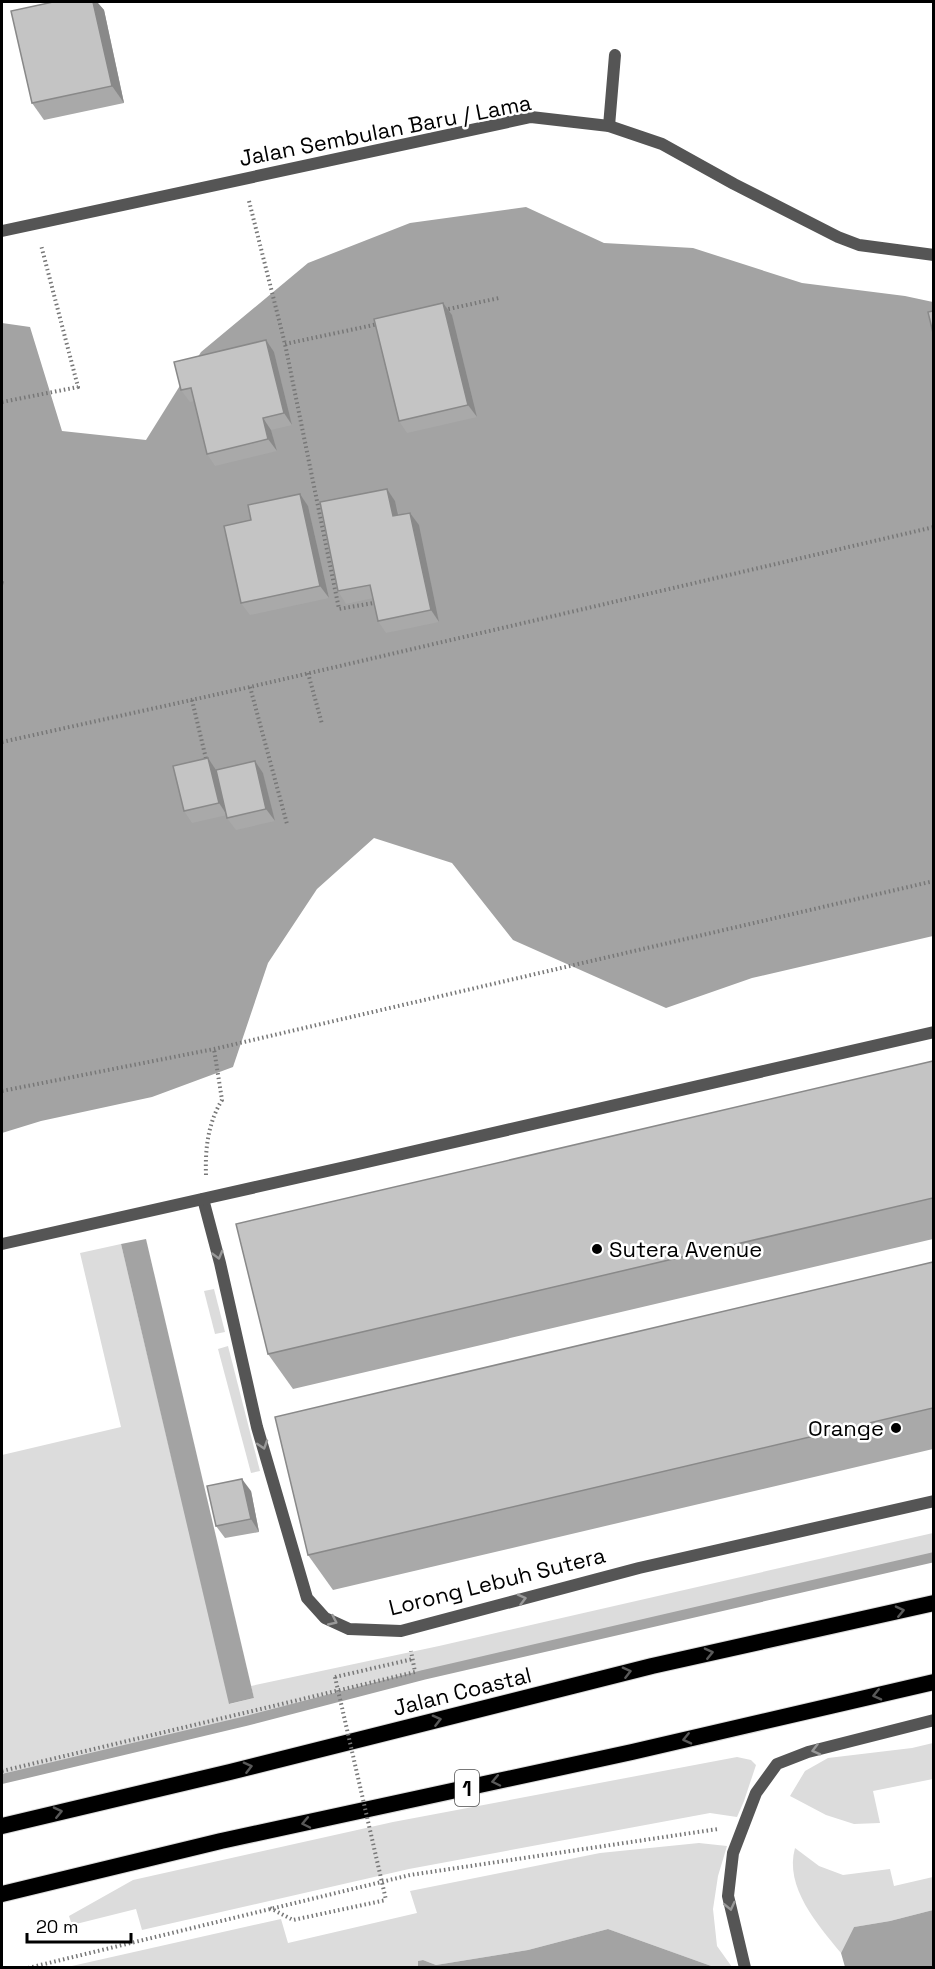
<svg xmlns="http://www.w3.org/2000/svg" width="935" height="1969" font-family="'Space Grotesk',sans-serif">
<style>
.green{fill:#dcdcdc}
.water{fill:#a3a3a3}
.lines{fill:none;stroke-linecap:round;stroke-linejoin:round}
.stream{stroke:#a3a3a3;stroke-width:10}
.trunk-casing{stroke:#dbdbdb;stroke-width:18}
.path{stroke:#777;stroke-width:4;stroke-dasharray:1.5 3;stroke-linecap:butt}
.service{stroke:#555;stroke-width:12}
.minor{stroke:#555;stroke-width:12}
.tertiary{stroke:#555;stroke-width:12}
.trunk{stroke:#000;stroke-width:16}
.path-bridge{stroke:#777;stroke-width:4;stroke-dasharray:1.5 3;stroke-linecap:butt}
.wall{fill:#a9a9a9}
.shaded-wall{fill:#898989}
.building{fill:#c4c4c4;stroke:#898989;stroke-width:1.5}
.oneway{stroke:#999}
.oneway2{stroke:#595959}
.poi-dot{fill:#000;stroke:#fff;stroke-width:2}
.labels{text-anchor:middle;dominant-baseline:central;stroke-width:5;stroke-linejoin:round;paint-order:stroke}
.shield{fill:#fff;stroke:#4c4c4c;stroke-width:1.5}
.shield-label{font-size:21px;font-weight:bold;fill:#000}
.street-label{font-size:22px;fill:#000;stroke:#fff}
.poi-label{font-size:22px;fill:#000;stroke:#fff;text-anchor:start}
</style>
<rect width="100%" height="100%" fill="#fff"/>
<g class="green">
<path d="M121,1244L230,1704L254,1698L251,1686L439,1646L933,1533V1557L423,1675L246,1721L2,1779V1455L121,1427L80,1253Z"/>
<path d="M214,1289L225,1332L215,1334L204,1291Z"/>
<path d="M228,1346L260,1471L251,1473L218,1349Z"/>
<path d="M933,1743V1779L873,1791L880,1823L854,1824L826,1815L790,1796L805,1771L828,1758L912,1748Z"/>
<path d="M737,1757L751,1760L756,1765L744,1801L737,1817L710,1813L409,1869L142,1930L136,1909L72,1925L69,1916L133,1880L393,1822Z"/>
<path d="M699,1843L727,1846L718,1876L713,1909L717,1946L732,1967H714L608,1929L528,1950L436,1965L423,1960L418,1961V1967L63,1968L281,1919L288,1943L417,1913L410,1891L600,1853Z"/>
<path d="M795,1848L819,1866L843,1875L890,1869L894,1886L933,1877V1910L890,1921L854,1927L841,1953C818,1925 784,1887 795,1848Z"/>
</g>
<g class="water">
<path d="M526,207L604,243L693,248L802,283L905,296L933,302V936L752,978L666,1008L513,940L452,863L374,838L317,889L268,963L233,1067L152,1097L41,1121L2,1133V323L30,327L62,431L146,440L201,352L308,263L410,223Z"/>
<path d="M146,1239L254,1698L229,1704L121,1244Z"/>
<path d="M933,1910V1967H845L841,1953L854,1927L890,1921Z"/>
<path d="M608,1929L714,1967H418V1961L423,1960L436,1965L528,1950Z"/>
</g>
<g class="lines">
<path class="stream" d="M2,1779L246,1721L423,1675L934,1557"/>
<g class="trunk-casing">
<g id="trunk">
<path d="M2,1826L230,1772L652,1666L934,1603"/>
<path d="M2,1894L221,1841L632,1752L934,1682"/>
</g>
</g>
<g class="path">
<path d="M249,201L285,344L339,609L379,602"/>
<path d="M444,310L499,298"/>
<path d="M285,344L378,324"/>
<path d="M2,402L78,387L41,245"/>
<path d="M2,583L6,584"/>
<path d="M308,673L322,724"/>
<path d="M250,687L287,824"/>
<path d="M192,700L207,763"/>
<path d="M2,742L250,687L934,527"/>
<path d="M2,1091L214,1049L934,881"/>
<path d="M206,1175C205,1149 208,1123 222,1100L214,1049"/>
<path d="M335,1677L413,1659"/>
<path d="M2,1771L415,1672L411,1651"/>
<path d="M270,1908L293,1920L386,1900"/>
<path d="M28,1968L410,1875L718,1829"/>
</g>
<g class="service">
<path d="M203,1199L220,1263L257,1427L307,1598L325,1618L349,1629L401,1631L639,1568L934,1501"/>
<path d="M745,1968L728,1896L733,1853L756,1793L777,1764L808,1752L934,1720"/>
</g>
<g class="minor">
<path d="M609,126L615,55"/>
<path d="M2,231L531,117L609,126L662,144L734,184L838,237L859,245L934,255"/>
</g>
<path class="tertiary" d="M2,1244L354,1165L934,1032"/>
<use href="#trunk" class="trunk"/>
<path class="path-bridge" d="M335,1677L386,1900"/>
</g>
<g class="wall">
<path d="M53,2H97L104,10L124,103L44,120L32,103Z"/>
<path d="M452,315L477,417L407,433L399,421Z"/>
<path d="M274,352L292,425L271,430L277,451L215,466L207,454L195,401L190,402L181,390Z"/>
<path d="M387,489L395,501L399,515L419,525L439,622L386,633L378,621L373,598L346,604L338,591Z"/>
<path d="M300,494L308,506L329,598L250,615L241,603L251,520Z"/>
<path d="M255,761L263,773L275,821L236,830L227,818V815L192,823L184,811L216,770Z"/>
<path d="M933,1061V1239L293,1389L268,1354Z"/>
<path d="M933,1262V1449L333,1590L308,1555Z"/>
<path d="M251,1491L259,1532L225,1538L216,1526Z"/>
</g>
<g class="shaded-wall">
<path d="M93,2H97L104,10L124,103L112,86Z"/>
<path d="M443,303L452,315L477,417L468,405Z"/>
<path d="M266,340L274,352L292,425L284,413Z"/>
<path d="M263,418L271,430L277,451L268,439Z"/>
<path d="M387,489L395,501L401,528L393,516Z"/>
<path d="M300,494L308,506L329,598L320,586Z"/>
<path d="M410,513L419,525L439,622L431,610Z"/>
<path d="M208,758L216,770L227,815L219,803Z"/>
<path d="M255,761L263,773L275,821L266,809Z"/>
<path d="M242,1479L251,1491L259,1532L251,1519Z"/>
</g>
<g class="building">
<path d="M53,2H93L112,86L32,103L11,11Z"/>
<path d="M443,303L468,405L399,421L374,319Z"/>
<path d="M933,311V333L928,312Z"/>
<path d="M266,340L284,413L263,418L268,439L207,454L191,388L181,390L174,362Z"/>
<path d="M387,489L393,516L410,513L431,610L378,621L370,585L338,591L320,502Z"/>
<path d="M300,494L320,586L241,603L224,526L251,520L248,505Z"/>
<path d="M208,758L219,803L184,811L173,766Z"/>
<path d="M255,761L266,809L227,818L216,770Z"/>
<path d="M933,1061V1198L268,1354L236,1224Z"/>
<path d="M933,1262V1408L308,1555L275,1417Z"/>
<path d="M242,1479L251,1519L216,1526L207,1486Z"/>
</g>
<defs><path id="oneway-chevron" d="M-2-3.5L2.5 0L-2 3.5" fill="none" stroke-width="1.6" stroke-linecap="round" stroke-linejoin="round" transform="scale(1.5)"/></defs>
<g class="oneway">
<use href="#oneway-chevron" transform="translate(218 1255) rotate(75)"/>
<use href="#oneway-chevron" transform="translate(263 1445) rotate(72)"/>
<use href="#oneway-chevron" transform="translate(522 1599) rotate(-15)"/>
<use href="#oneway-chevron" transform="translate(333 1621) rotate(25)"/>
<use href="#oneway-chevron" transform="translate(816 1750) rotate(165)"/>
<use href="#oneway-chevron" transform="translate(730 1906) rotate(77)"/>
</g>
<g class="oneway2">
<use href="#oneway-chevron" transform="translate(900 1611) rotate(-13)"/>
<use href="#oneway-chevron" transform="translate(709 1653) rotate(-13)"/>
<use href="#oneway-chevron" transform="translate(627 1672) rotate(-14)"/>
<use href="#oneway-chevron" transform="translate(877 1695) rotate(167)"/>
<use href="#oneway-chevron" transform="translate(437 1720) rotate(-14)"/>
<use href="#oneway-chevron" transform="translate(687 1739) rotate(167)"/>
<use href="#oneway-chevron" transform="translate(248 1767) rotate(-14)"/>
<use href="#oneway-chevron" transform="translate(496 1781) rotate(168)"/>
<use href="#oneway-chevron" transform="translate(58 1812) rotate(-13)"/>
<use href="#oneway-chevron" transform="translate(306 1823) rotate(168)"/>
</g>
<g class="poi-dot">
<circle cx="597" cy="1249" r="6"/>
<circle cx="896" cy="1428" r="6"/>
</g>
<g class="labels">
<rect class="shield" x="455" y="1770" width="24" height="36" rx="4.5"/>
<g class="shield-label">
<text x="467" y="1788">1</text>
</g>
<g class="street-label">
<text transform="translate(385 130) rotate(-11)">Jalan Sembulan Baru / Lama</text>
<text transform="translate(497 1581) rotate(-14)">Lorong Lebuh Sutera</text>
<text transform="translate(462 1691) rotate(-14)">Jalan Coastal</text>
</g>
<g class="poi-label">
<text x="609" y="1249">Sutera Avenue</text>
<text x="884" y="1428" text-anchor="end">Orange</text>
</g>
</g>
<rect width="935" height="1969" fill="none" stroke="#000000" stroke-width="6"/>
<path d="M27 1933v9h104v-9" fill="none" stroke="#000000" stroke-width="3"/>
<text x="36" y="1933" font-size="18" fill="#000000" stroke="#ffffff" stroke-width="4.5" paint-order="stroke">20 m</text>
</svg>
